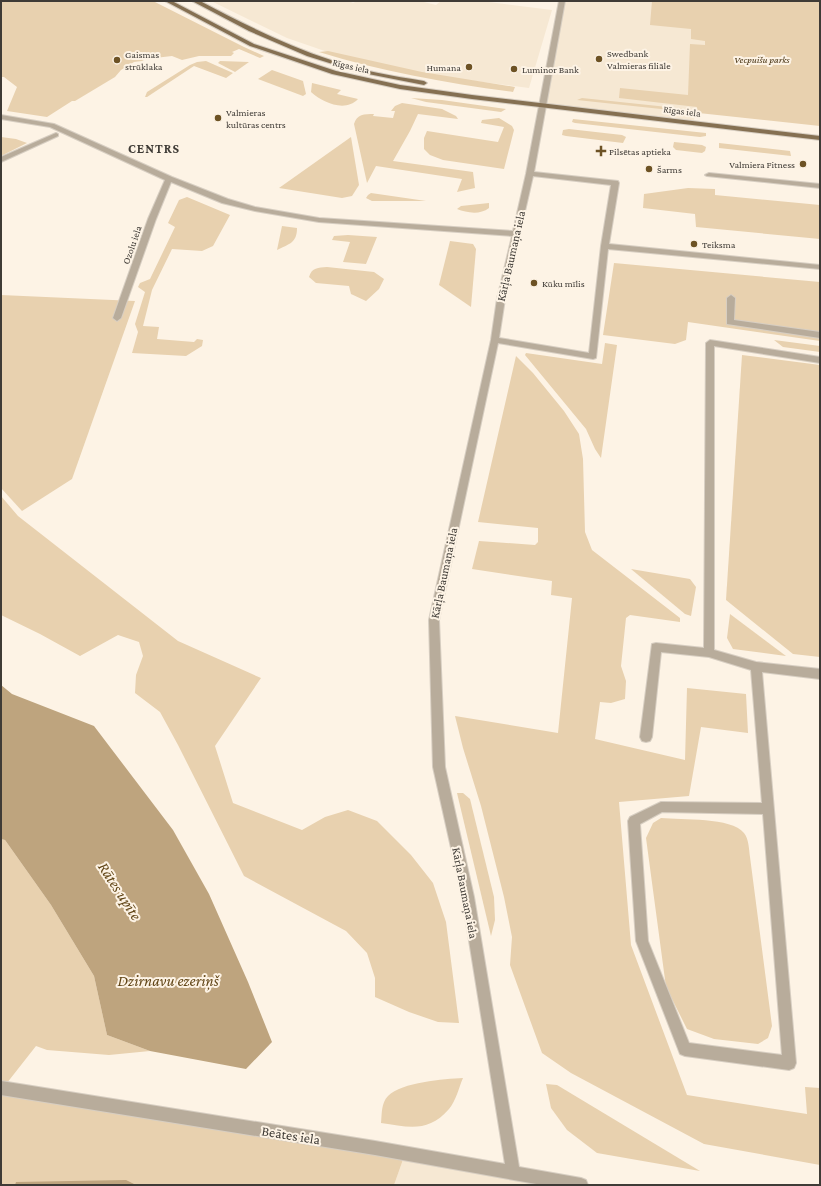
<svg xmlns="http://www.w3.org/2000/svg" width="821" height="1186" font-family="'Crimson Pro',serif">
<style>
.built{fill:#f6e8d3}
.green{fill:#e8d1af}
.water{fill:#bea47e}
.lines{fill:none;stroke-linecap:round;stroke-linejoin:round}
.minor-casing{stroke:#d7cec2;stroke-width:2}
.major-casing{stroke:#d7cec2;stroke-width:2}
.minor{fill:#b8ac9b;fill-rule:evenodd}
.major{fill:#857052;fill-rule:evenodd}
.poi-dot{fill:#6d5224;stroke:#fdf3e5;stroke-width:1.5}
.labels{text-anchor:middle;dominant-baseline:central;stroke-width:4;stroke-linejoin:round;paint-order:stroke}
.far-poi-label{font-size:10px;fill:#3f3b36;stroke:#fdf3e5;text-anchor:start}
.far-park-label{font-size:10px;font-style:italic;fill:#453111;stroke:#fdf3e5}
.far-street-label{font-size:10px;fill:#3f3b36;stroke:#fdf3e5}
.street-label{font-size:12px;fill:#3f3b36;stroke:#fdf3e5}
.far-district-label{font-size:13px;font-weight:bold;letter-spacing:1px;fill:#3f3b36;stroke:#fdf3e5}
.near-street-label{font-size:14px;fill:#3f3b36;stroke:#fdf3e5}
.near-water-label{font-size:16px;font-style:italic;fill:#614516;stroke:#fdf3e5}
</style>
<rect width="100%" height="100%" fill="#fdf3e5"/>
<g class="built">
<path d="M211,1H349L353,3L357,1H420L436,5L441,1H481L552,10L529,88L412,73L348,59L287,38Z"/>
<path d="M562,1H711L696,112L693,123L542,104Z"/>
<path d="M405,1154L581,1185H394Z"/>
</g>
<g class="green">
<path d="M1,1H153L244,47L264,56L260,58L239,49L232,52L234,53L231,56H199L182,60L172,56L146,59L142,61L134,62L121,70L115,77L75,101H72L47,117L7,111L17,87L4,77H1Z"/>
<path d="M652,1H820V126L577,100L582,98L696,110L697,107L619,98L620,88L688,95L690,44L705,45V41L691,39V29L650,25Z"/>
<path d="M328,51L422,72L515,87L513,92C447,83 383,72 319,52Z"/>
<path d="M206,61L233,73L226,78L194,66L147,97H145L147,92L190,65L197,62Z"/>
<path d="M220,61L249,62L235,72L218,63Z"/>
<path d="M272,70L303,81L306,94L303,96L258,79Z"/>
<path d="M312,83L341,90L337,94L358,99C345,113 322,102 311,92Z"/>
<path d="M411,98L442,100L506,109L501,112L426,102Z"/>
<path d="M402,103L442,109L456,116L458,119L418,114L410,131L393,161L473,172L475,188L457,192L462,179L376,166L367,183L354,124C357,114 364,114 374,114L373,116L393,118L395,111H391L395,106Z"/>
<path d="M499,118L512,126L514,130L504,169L443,160L430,155L424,149V138L427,131L498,142L504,127L481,123L482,120Z"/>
<path d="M573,119L706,133V136L700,137L575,123L572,122Z"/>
<path d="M569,129L622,135L626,137L623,143L566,136L562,135L563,130Z"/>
<path d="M1,137L16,139L27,143L1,156Z"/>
<path d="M351,137L359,185L352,196L342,198L279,188Z"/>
<path d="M674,142L702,145L706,147L705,151L702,153L676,150L673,147Z"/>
<path d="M719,143L790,151L791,156L719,148Z"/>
<path d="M688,188L715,189V195L820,205V239L696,227L695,214L643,208L644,194Z"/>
<path d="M371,193L426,201H372L366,198L368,195Z"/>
<path d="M187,197L230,215L213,246L202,251L172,249L152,290L143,326L159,327L157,339L194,342L197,339L203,340L202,346L186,356L132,353L138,332L135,324L145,292L138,287L140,283L150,279L175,227L168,223L179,200Z"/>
<path d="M489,203V208C480,215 467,213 457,209L461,206Z"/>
<path d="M282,226L297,228C297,243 289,244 277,250Z"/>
<path d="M348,235L377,237L366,264L343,262L350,242L332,240L334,236Z"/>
<path d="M450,241L473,244L476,249L471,307L439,285Z"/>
<path d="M614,263L820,282V341L688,322L686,340L675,344L603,335Z"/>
<path d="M327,267L374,272L384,279L379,289L366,301L351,294L349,286L316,283L309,277C312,267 318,268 327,267Z"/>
<path d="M1,295L135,301L72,479L22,511L1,488Z"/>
<path d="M774,340L820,346V352L783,347Z"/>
<path d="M605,343L617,345L601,458L595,449L586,429L525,355L526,353L602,364Z"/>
<path d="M742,355L820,365V657L793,654L726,600Z"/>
<path d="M516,356L533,373L564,411L579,434L583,459L585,532L592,550L680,618V622L630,615L626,618L621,666L626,681L625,699L611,703L600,702L595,739L685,760L687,688L746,694L748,733L701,727L689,796L619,802L631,945L687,1095L807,1114L805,1087L820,1088V1165L704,1144L571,1073L542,1053L510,965L512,937L504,897L481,806L463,748L455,716L558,733L572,598L551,595L552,581L472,569L479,541L535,545L538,542V528L478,522Z"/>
<path d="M1,496L18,516L178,641L261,678L215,746L233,803L302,830L325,817L348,810L377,821L411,855L433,883L446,922L459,1023L438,1022L409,1012L375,997V978L367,953L346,931L244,876L178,745L160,712L135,693L136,675L143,656L139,642L118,635L80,656L40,634L1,615Z"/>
<path d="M631,569L690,579L696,587L691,616L685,614Z"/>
<path d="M730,614L786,656L733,649L727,638Z"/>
<path d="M457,793H463L470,799L494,897L495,920L491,936Z"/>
<path d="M661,818C682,820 731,817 744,833C749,839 749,850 750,857L772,1026L768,1038L758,1044L714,1039L687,1029L666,987L646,838L653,823Z"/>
<path d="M1,839L5,840L51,905L94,976L107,1035L150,1051L109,1055L47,1050L36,1046L3,1088L405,1154L394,1185H1Z"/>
<path d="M463,1078C459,1087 456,1101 449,1109C428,1133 409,1127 381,1123C382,1114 381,1103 388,1096C402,1082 444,1079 463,1078Z"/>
<path d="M546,1084L557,1085L700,1171L597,1153L567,1130L551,1108Z"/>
</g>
<g class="water">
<path d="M1,685L12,694L94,726L173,830L209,894L248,982L272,1042L246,1069L150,1051L107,1035L94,976L51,905L5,840L1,839Z"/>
<path d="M126,1180L136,1185H15L16,1182Z"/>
</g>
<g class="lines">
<g class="minor-casing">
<g id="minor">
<path d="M559,1H565L534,172L618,181L619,183L609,244L820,265V269L608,249L596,358L593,359L498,343L439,620L445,767L474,897L519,1167L581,1178L586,1180L588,1185H542L375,1155L1,1095V1081L375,1141L505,1164L462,897L433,767L429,620L491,340L497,299L512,236L319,222L255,211L222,203L171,182L156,219L121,318L117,321L113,318L148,219L165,180L50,127L1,119V115L54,124L172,177L228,199L255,207L319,218L513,231L526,174ZM533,176L611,185L601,246L589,353L499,338L505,299Z"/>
<path d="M56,133L58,134V136L1,162V157Z"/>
<path d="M709,173L820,184V188L707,176L705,175Z"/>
<path d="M731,295L735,298L734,320L820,332V338L727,324V298Z"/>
<path d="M710,340L820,357V363L714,346V650L756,662L820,669V679L762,672L796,1063L794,1068L789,1070L685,1056L680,1054L636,941L628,821L630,817L661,802L762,803L751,670L709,657L661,652L652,737L650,741L646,742L642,741L640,737L652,644L656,643L704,648L706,343ZM662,812L763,814L782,1055L689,1043L648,941L640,824Z"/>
</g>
</g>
<g class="major-casing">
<g id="major">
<path d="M165,1H172L254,44L336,71L400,85L472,95L820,136V140L472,99L400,89L332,74L250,46Z"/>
<path d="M192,1H200C242,23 285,45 331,60C361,71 393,76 424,81L427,83L424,85L358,72L307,56L249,31Z"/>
</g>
</g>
<use href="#minor" class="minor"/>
<use href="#major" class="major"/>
</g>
<g class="poi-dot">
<circle cx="599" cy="59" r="4"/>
<circle cx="117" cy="60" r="4"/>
<circle cx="469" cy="67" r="4"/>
<circle cx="514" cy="69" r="4"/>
<circle cx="218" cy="118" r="4"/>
<path d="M599 145h4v4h4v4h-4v4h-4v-4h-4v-4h4z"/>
<circle cx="803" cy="164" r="4"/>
<circle cx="649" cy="169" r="4"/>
<circle cx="694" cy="244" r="4"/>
<circle cx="534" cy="283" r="4"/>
</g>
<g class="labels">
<g class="far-poi-label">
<text x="607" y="53">Swedbank<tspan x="607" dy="12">Valmieras filiāle</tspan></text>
<text x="125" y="54">Gaismas<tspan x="125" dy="12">strūklaka</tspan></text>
<text x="461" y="67" text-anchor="end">Humana</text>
<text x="522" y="69">Luminor Bank</text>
<text x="226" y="112">Valmieras<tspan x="226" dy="12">kultūras centrs</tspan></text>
<text x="609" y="151">Pilsētas aptieka</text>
<text x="795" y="164" text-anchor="end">Valmiera Fitness</text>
<text x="657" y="169">Šarms</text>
<text x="702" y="244">Teiksma</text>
<text x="542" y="283">Kūku mīlis</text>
</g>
<g class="far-park-label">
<text x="762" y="59">Vecpuišu parks</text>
</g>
<g class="far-street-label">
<text transform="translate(351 66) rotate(13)">Rīgas iela</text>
<text transform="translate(682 111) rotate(7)">Rīgas iela</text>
<text transform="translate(132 245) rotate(-71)">Ozolu iela</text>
</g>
<g class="street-label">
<text transform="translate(511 256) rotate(-77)">Kārļa Baumaņa iela</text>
<text transform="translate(444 573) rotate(-78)">Kārļa Baumaņa iela</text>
<text transform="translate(465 893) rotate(79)">Kārļa Baumaņa iela</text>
</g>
<g class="far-district-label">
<text x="154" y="148">CENTRS</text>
</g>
<g class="near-street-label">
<text transform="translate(291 1135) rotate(9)">Beātes iela</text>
</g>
<g class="near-water-label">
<text transform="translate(120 891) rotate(57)">Rātes upīte</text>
<text x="168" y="980">Dzirnavu ezeriņš</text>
</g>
</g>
<rect width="821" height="1186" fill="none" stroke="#3f3b36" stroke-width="4"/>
</svg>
